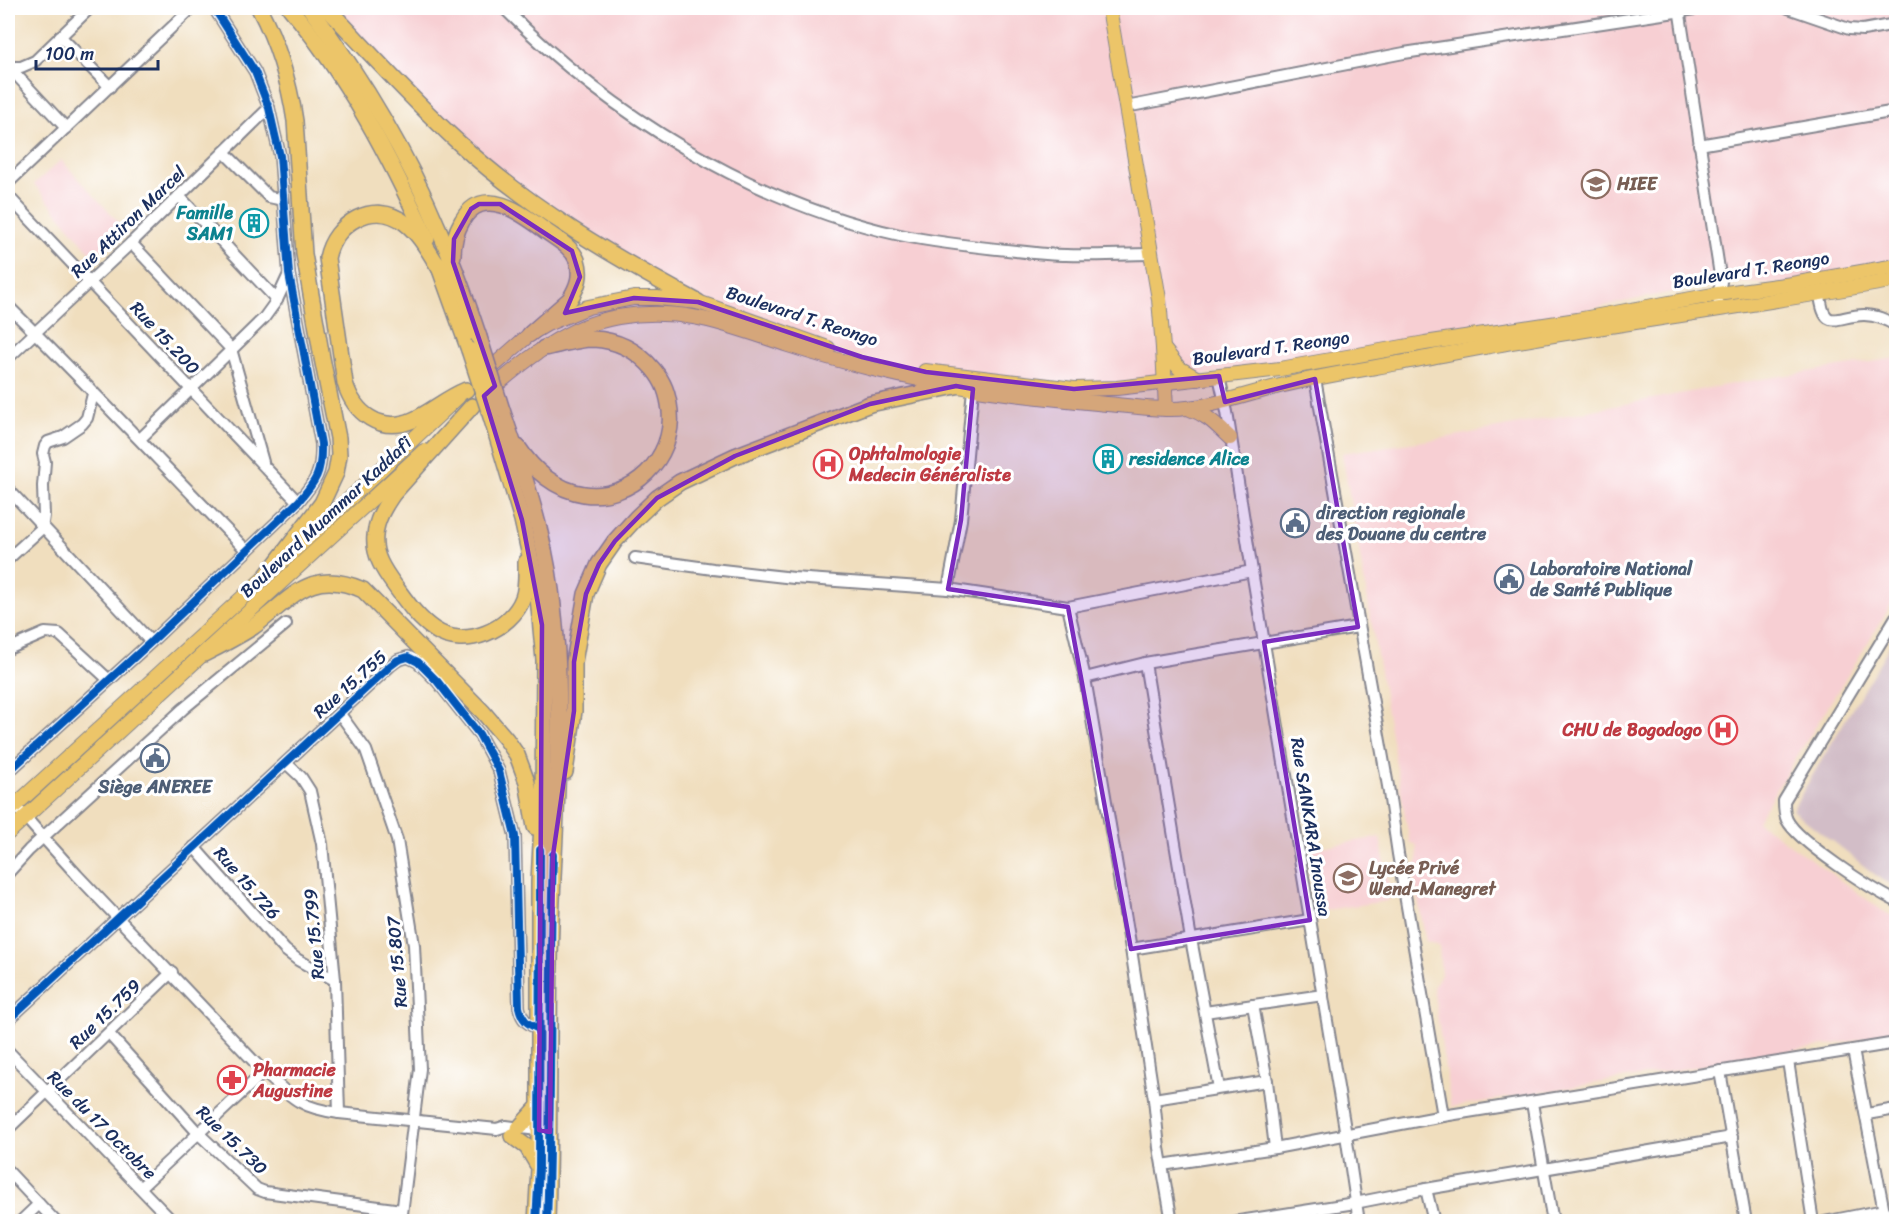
<svg xmlns="http://www.w3.org/2000/svg" width="1904" height="1229" font-family="Sriracha,sans-serif">
<style>
.built{fill:#f7cfd3}
.industrial{fill:#d2bdc7}
.lines{fill:none;stroke-linecap:round;stroke-linejoin:round}
.minor-casing{stroke:#86868e;stroke-width:14}
.major-casing{stroke:#86868e;stroke-width:16}
.highway-casing{stroke:#86868e;stroke-width:18}
.minor{stroke:#fff;stroke-width:10}
.major{stroke:#ecc569;stroke-width:14}
.highway{stroke:#ecc569;stroke-width:15}
.highway-bridge-casing{stroke:#86868e;stroke-width:18;stroke-linecap:butt}
.highway-bridge{stroke:#ecc569;stroke-width:15}
.cycleway-casing{stroke:#fff;stroke-width:11}
.cycleway{stroke:#0057b8;stroke-width:8}
.marked{fill:#7b2cbf;fill-opacity:0.2;stroke:#7b2cbf;stroke-width:4.5;stroke-linejoin:round}
.labels{text-anchor:middle;dominant-baseline:central;stroke-width:6;stroke-linejoin:round;paint-order:stroke}
.education-label{font-size:18px;font-weight:bold;fill:#785e54;stroke:#fff;text-anchor:start}
.culture-label{font-size:18px;font-weight:bold;fill:#0d838f;stroke:#fff;text-anchor:end}
.street-label{font-size:18px;fill:#1b2f5e;stroke:#fff}
.health-label{font-size:18px;font-weight:bold;fill:#be3a42;stroke:#fff;text-anchor:start}
.service-label{font-size:18px;font-weight:bold;fill:#4e5e75;stroke:#fff;text-anchor:start}
</style>
<rect width="100%" height="100%" fill="#fff"/>
<filter id="ink" filterUnits="userSpaceOnUse"><feTurbulence type="fractalNoise" baseFrequency=".0167" numOctaves="2"/><feDisplacementMap in="SourceGraphic" scale="12" xChannelSelector="R" yChannelSelector="G"/><feConvolveMatrix kernelMatrix="1 2 1 2 8 2 1 2 1" color-interpolation-filters="sRGB"/></filter>
<filter id="wash" filterUnits="userSpaceOnUse"><feTurbulence type="fractalNoise" baseFrequency=".008" numOctaves="4" result="noise"/><feDisplacementMap in="SourceGraphic" scale="24" xChannelSelector="R" yChannelSelector="G"/><feGaussianBlur stdDeviation="1.35" result="paint"/><feColorMatrix in="noise" values="0 0 0 0 0 0 0 0 0 0 0 0 0 0 0 0 0 1.4 0 .05"/><feComposite in="paint" operator="in"/></filter>
<g filter="url(#wash)">
<rect width="100%" height="100%" fill="#f0debe"/>
<g class="built">
<path d="M327,8H1896V266L1792,284L1721,282L1425,343L1117,388L926,372L814,344L698,302L496,173Z"/>
<path d="M61,160L125,229L94,257L34,184Z"/>
<path d="M1896,358V597L1757,821L1883,911L1896,918V1034L1451,1107L1433,987L1441,975L1439,946L1426,941L1412,869L1418,861L1416,844H1410L1342,453L1444,438L1737,383Z"/>
<path d="M1380,837L1391,896L1387,901L1319,911L1309,849Z"/>
</g>
<path class="industrial" d="M1896,635V887L1882,880L1792,810Z"/>
</g>
<g filter="url(#ink)">
<g class="lines">
<g class="minor-casing">
<g id="minor">
<path d="M504,8C609,114 753,203 900,235C938,243 977,247 1016,251C1033,253 1049,255 1066,255C1095,256 1123,254 1152,254"/>
<path d="M1679,8L1721,282L1718,294V300"/>
<path d="M1788,8L1849,29L1863,30L1896,24"/>
<path d="M60,36L110,87"/>
<path d="M8,66L66,128"/>
<path d="M8,67H21L35,61L90,8"/>
<path d="M1126,107L1404,53L1702,8"/>
<path d="M1699,145L1896,111"/>
<path d="M224,152L269,197L283,200"/>
<path d="M8,183L192,8"/>
<path d="M8,196L298,502"/>
<path d="M179,196L277,300"/>
<path d="M131,243L231,349L263,462"/>
<path d="M1820,294C1824,334 1837,315 1864,315C1875,315 1888,320 1896,326"/>
<path d="M8,306C89,386 167,469 247,551"/>
<path d="M8,358L131,243L269,108"/>
<path d="M1219,376L1227,412L1252,571L1346,1135L1359,1222"/>
<path d="M1315,379L1388,786L1398,854L1443,1116"/>
<path d="M140,439L264,318L277,300L289,274"/>
<path d="M8,489L151,642"/>
<path d="M635,558L713,569L794,578L948,589L1068,607L1252,571"/>
<path d="M8,559L42,528L44,516L43,486L45,462L43,454L45,446L48,442L63,437L82,424L87,418L93,394"/>
<path d="M948,589L961,520L973,389"/>
<path d="M1068,607L1085,678L1131,949L1154,1099L1159,1148L1172,1222"/>
<path d="M1896,617L1784,801C1784,808 1784,814 1787,820C1798,842 1873,890 1896,901"/>
<path d="M8,649L45,633L59,634L109,680"/>
<path d="M1145,663L1191,939L1219,1088"/>
<path d="M1085,678L1145,663L1358,627"/>
<path d="M340,714L366,750L397,840L414,945L420,1069L401,1222"/>
<path d="M286,763L301,777L310,791L322,844L335,980L339,1113"/>
<path d="M8,772L151,642L298,502C316,481 322,473 321,444L289,274L280,156L275,135L269,108L255,72L214,8"/>
<path d="M8,798L77,875L264,1072C292,1098 300,1108 339,1113L497,1129L506,1126L545,1131"/>
<path d="M194,847L285,950L298,960L335,980"/>
<path d="M8,873L29,850L183,709L286,624"/>
<path d="M1131,949L1310,920"/>
<path d="M1253,1005L1267,1081L1275,1148"/>
<path d="M1205,1012L1323,995"/>
<path d="M8,1020L390,666L398,660L408,657L418,662L437,681L479,734L499,771L515,836L519,1007C522,1020 527,1024 539,1029"/>
<path d="M109,1034L199,1134L257,1189L265,1192L402,1210"/>
<path d="M1853,1050L1886,1222"/>
<path d="M8,1051L173,1222"/>
<path d="M1788,1061L1813,1222"/>
<path d="M1720,1071L1746,1222"/>
<path d="M1154,1099L1267,1081"/>
<path d="M1532,1103L1553,1222"/>
<path d="M1867,1114L1896,1109"/>
<path d="M8,1129L172,972"/>
<path d="M1162,1165L1275,1148L1443,1116L1896,1043"/>
<path d="M8,1171L56,1222"/>
<path d="M141,1187L264,1072"/>
<path d="M1426,1189L1434,1222"/>
<path d="M20,1222L39,1204"/>
<path d="M1233,1222L1355,1203L1426,1189L1732,1137"/>
<path d="M1824,1222L1884,1210"/>
</g>
</g>
<g class="major-casing">
<g id="major">
<path d="M1109,8L1159,299L1163,348L1166,409"/>
<path d="M1163,348L1179,368L1198,379"/>
<path d="M925,371L1074,389L1117,388L1280,369L1425,343L1577,320L1718,294L1792,284L1896,266"/>
<path d="M482,376L530,334L547,324L588,307L634,298H657L698,302L828,348"/>
<path d="M487,393C525,360 566,326 618,317C684,306 727,325 788,345C816,354 845,362 873,369C946,387 1022,396 1097,403C1121,405 1146,409 1170,409C1210,409 1245,394 1284,385C1322,376 1360,370 1399,363C1459,352 1519,340 1579,331C1685,314 1791,299 1896,280"/>
<path d="M1190,409C1208,415 1217,426 1230,438"/>
<path d="M8,812L324,523L458,397"/>
<path d="M8,833L424,451"/>
</g>
</g>
<g class="highway-casing">
<g id="highway">
<path d="M259,8C278,44 289,81 295,121L304,254L322,358L338,438L339,455L336,473L322,503L267,575"/>
<path d="M290,8C348,77 390,158 427,239"/>
<path d="M310,8C360,76 406,151 439,230C454,265 467,301 479,337"/>
<path d="M327,8C370,53 412,100 458,142C528,207 614,257 698,302"/>
<path d="M453,256C453,243 455,233 462,221C483,183 523,214 547,232C558,240 572,247 577,260C582,275 578,286 570,299L530,334"/>
<path d="M438,264L469,350"/>
<path d="M442,272C431,256 421,235 405,223C374,199 334,223 327,258L345,383C354,413 380,434 413,420C431,412 446,398 466,390"/>
<path d="M472,406L393,494C384,507 376,520 375,536C373,555 384,571 395,586C406,601 418,619 435,630C464,650 511,630 523,598C527,587 526,573 526,562"/>
<path d="M502,410C522,469 543,528 551,590C568,712 552,839 550,962C548,1049 550,1135 547,1222"/>
<path d="M492,420L522,520L537,587L544,660L543,804L539,882V1168L536,1222"/>
<path d="M518,447C533,470 556,490 584,494C632,501 675,458 670,411C668,394 664,382 653,369C637,350 618,340 593,339C578,339 559,345 544,348"/>
<path d="M204,654C220,646 237,637 253,627C293,598 309,567 363,590L483,712L506,739L517,755L527,782L535,827"/>
<path d="M565,772L574,711V662L586,594L599,564L615,541L636,518L657,498L680,482L735,456L870,404L956,386"/>
<path d="M519,1128L539,1106"/>
<path d="M512,1136L527,1147L537,1164"/>
</g>
</g>
<use href="#minor" class="minor"/>
<use href="#major" class="major"/>
<use href="#highway" class="highway"/>
<g class="highway-bridge-casing">
<g id="highway-bridge">
<path d="M479,337L502,410"/>
<path d="M469,350L492,420"/>
</g>
</g>
<use href="#highway-bridge" class="highway-bridge"/>
<g class="cycleway-casing">
<g id="cycleway">
<path d="M8,772L151,642L298,502C316,481 322,473 321,444L289,274L280,156L275,135L269,108L255,72L214,8"/>
<path d="M8,1020L390,666L398,660L408,657L418,662L437,681L479,734L499,771L515,836L519,1007C522,1020 527,1024 539,1029"/>
<path d="M536,1222L539,1168L540,850"/>
<path d="M547,1222C552,1099 549,977 553,855"/>
</g>
</g>
<use href="#cycleway" class="cycleway"/>
</g>
</g>
<path class="marked" d="M479,204H500L572,251L580,277L565,313L634,298L698,302L862,357L926,372L1074,389L1219,376L1225,402L1315,379L1358,627L1264,642L1310,920L1131,949L1068,607L948,589L961,520L973,389L956,386L870,404L735,456L657,498L615,541L599,564L586,594L574,662V711L553,855L550,1132L539,1130L542,625L522,520L484,396L495,386L453,262L454,239L471,209Z"/>
<defs>
<g id="school-ring" transform="scale(1.5)"><circle r="9.5" fill="#fff" stroke="#8d6e63" stroke-width="1.5"/><path d="M0-5L7-2L0 1L-7-2ZM-4 1L0 2.5L4 1V4Q0 6-4 4Z" fill="#8d6e63"/></g>
<g id="building-ring" transform="scale(1.5)"><circle r="9.5" fill="#fff" stroke="#0f9aa8" stroke-width="1.5"/><path d="M-4-6H4V6H1V3H-1V6H-4ZM-2.5-4.3h1.7v1.8h-1.7ZM.8-4.3h1.7v1.8H.8ZM-2.5-1h1.7V.8h-1.7ZM.8-1h1.7V.8H.8Z" fill="#0f9aa8"/></g>
<g id="hospital-ring" transform="scale(1.5)"><circle r="9.5" fill="#fff" stroke="#e0444e" stroke-width="1.5"/><path d="M-5-5h3v3.5h4V-5h3V5h-3V1.5h-4V5h-3Z" fill="#e0444e"/></g>
<g id="civic-ring" transform="scale(1.5)"><circle r="9.5" fill="#fff" stroke="#5c6f8a" stroke-width="1.5"/><path d="M-.6-6.5H3V-4.5H.6V-3L4-1V1h2V6H-6V1h2V-1L-.6-3ZM-1.2 2.5V6h2.4V2.5Z" fill="#5c6f8a"/></g>
<g id="pharmacy-ring" transform="scale(1.5)"><circle r="9.5" fill="#fff" stroke="#e0444e" stroke-width="1.5"/><path d="M-2-6h4v4h4v4h-4v4h-4v-4h-4v-4h4Z" fill="#e0444e"/></g>
</defs>
<g fill-rule="evenodd">
<use href="#school-ring" x="1596" y="184"/>
<use href="#building-ring" x="254" y="223"/>
<use href="#building-ring" x="1108" y="459"/>
<use href="#hospital-ring" x="828" y="464"/>
<use href="#civic-ring" x="1295" y="523"/>
<use href="#civic-ring" x="1509" y="579"/>
<use href="#hospital-ring" x="1723" y="730"/>
<use href="#civic-ring" x="155" y="758"/>
<use href="#school-ring" x="1348" y="878"/>
<use href="#pharmacy-ring" x="232" y="1080"/>
</g>
<g class="labels">
<g class="education-label">
<text x="1617" y="184">HIEE</text>
<text x="1369" y="868">Lycée Privé<tspan x="1369" dy="21">Wend-Manegret</tspan></text>
</g>
<g class="culture-label">
<text x="233" y="213">Famille<tspan x="233" dy="21">SAM1</tspan></text>
<text x="1129" y="459" text-anchor="start">residence Alice</text>
</g>
<g class="street-label">
<text transform="translate(128 222) rotate(-44)">Rue Attiron Marcel</text>
<text transform="translate(1751 270) rotate(-9)">Boulevard T. Reongo</text>
<text transform="translate(802 316) rotate(18)">Boulevard T. Reongo</text>
<text transform="translate(165 338) rotate(47)">Rue 15.200</text>
<text transform="translate(1271 348) rotate(-8)">Boulevard T. Reongo</text>
<text transform="translate(326 517) rotate(-43)">Boulevard Muammar Kaddafi</text>
<text transform="translate(350 684) rotate(-42)">Rue 15.755</text>
<text transform="translate(1311 827) rotate(81)">Rue SANKARA Inoussa</text>
<text transform="translate(247 883) rotate(49)">Rue 15.726</text>
<text transform="translate(314 934) rotate(-95)">Rue 15.799</text>
<text transform="translate(397 962) rotate(-95)">Rue 15.807</text>
<text transform="translate(105 1014) rotate(-44)">Rue 15.759</text>
<text transform="translate(102 1125) rotate(45)">Rue du 17 Octobre</text>
<text transform="translate(232 1140) rotate(44)">Rue 15.730</text>
</g>
<g class="health-label">
<text x="849" y="454">Ophtalmologie<tspan x="849" dy="21">Medecin Généraliste</tspan></text>
<text x="1702" y="730" text-anchor="end">CHU de Bogodogo</text>
<text x="253" y="1070">Pharmacie<tspan x="253" dy="21">Augustine</tspan></text>
</g>
<g class="service-label">
<text x="1316" y="513">direction regionale<tspan x="1316" dy="21">des Douane du centre</tspan></text>
<text x="1530" y="569">Laboratoire National<tspan x="1530" dy="21">de Santé Publique</tspan></text>
<text x="155" y="787" text-anchor="middle">Siège ANEREE</text>
</g>
</g>
<rect width="1904" height="1229" fill="none" stroke="#fff" stroke-width="30"/>
<path d="M36 60v9h122v-9" fill="none" stroke="#1b2f5e" stroke-width="3"/>
<text x="45" y="60" font-size="18" fill="#1b2f5e" stroke="#ffffff" stroke-width="4.5" paint-order="stroke">100 m</text>
</svg>
